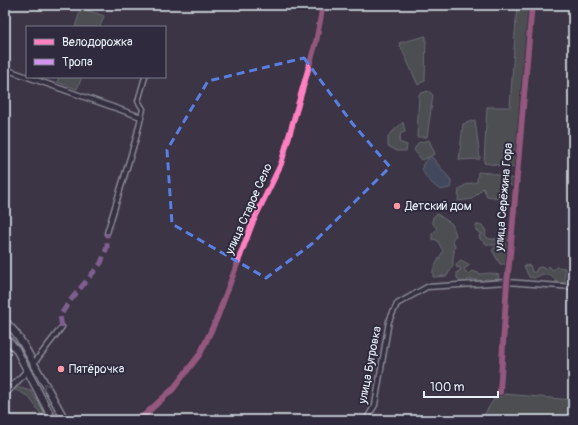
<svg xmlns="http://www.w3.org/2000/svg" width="578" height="425" font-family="Pangolin,sans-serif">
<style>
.green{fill:#606d63;stroke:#a4afae}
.water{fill:#4d6278;stroke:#8b9bab}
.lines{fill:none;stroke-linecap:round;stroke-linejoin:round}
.minor-casing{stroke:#e8f1f8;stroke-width:7}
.tertiary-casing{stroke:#e8f1f8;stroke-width:8}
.secondary-casing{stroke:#e8f1f8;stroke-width:9}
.minor{stroke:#2f2a3d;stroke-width:4}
.tertiary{stroke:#2f2a3d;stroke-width:5}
.secondary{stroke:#2f2a3d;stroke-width:6}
.quiet{stroke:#d193ec;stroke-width:5;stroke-dasharray:10 5;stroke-linecap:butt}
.cycleway-casing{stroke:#2f2a3d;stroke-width:8}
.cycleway{stroke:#ff80c0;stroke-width:6}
.oneway{stroke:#70707e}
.marked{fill:none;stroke:#5a7fe2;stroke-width:3;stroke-dasharray:8 5;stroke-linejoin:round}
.poi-dot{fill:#ff9aa2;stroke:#2f2a3d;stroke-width:1.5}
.labels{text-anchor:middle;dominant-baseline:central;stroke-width:4;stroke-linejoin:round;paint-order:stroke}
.street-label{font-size:12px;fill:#e8f1f8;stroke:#2f2a3d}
.poi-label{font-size:12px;fill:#e8f1f8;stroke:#2f2a3d;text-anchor:start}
</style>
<rect width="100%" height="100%" fill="#3d3545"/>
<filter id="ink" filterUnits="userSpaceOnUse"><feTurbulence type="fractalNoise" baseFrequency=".025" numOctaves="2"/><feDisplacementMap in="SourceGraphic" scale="8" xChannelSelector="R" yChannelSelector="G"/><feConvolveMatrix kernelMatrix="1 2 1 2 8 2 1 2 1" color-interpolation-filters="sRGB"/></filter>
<g filter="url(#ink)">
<g class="green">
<path d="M517,5L530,6L514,168L484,163L487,107H510Z"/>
<path d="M81,8L104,16L100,27H75Z"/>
<path d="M426,36L425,80L418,85L399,43Z"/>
<path d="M59,77H82L77,89L57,82Z"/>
<path d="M428,91L433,95L427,137H417L419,94Z"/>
<path d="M475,120L480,159L459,160L463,124Z"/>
<path d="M403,122L405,132L401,133L399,142L407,145L406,151H397L388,146V136Z"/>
<path d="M429,140L435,154L422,160L414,150L418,143Z"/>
<path d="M478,172L490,173L514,179L513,187L509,184L501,190L505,193L500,198L487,196L483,188L472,199L458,201L459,189L467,184L477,182Z"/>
<path d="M437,214L452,224L456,235L452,240L455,245L453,258V266L447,276L433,277V270L443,251L437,240L432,239V234L437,229L432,222L433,217Z"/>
<path d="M476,225H482L486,231L485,235L489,239H502L506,237L508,242V264H500L492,250L497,245H488L480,239L479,235H482V233H479L476,230Z"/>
<path d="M461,260L470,265L464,269L468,274L472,271L481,274L490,273L499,275L498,280L485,279L483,281L469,279L466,282H461L457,278V272L461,270L460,268L456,267L457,263Z"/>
<path d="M530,265L532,272H536L537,268L541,267L546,269L548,266L553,270L556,267L565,268V283H557L552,276L543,274L534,278L529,277L524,266Z"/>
<path d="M16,387L31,391L39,403L49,420H45L29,397L24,394L11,388Z"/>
<path d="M505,394L573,400V420H481L494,399Z"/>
</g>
<path class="water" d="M432,157L451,180V184L450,188L440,190C432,184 415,170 426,160C428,159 430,158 432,157Z"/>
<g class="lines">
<g class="minor-casing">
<g id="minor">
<path d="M5,69L141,117"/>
<path d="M107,233L136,138L143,109L138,101L145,77"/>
<path d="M34,363L62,327"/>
<path d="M500,392L507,282L510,255L532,5"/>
<path d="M139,420L173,389L200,354L217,318L252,224L281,164L316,42L323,5"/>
<path d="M366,420L375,405L389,321L397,304L427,287L507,282L573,287"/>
</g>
</g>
<g class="tertiary-casing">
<path id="tertiary" d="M5,394L27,371"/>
</g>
<g class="secondary-casing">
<g id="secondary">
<path d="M5,321L15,332L23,344L65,420"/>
<path d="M5,338L8,340L16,349L53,420"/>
</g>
</g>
<use href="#minor" class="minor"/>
<use href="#tertiary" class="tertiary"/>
<use href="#secondary" class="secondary"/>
<path class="quiet" d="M62,327L60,316L69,302L101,263L107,247V233"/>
<g class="cycleway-casing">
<g id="cycleway">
<path d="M500,392L507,282L510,255L532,5"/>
<path d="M139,420L173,389L200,354L217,318L252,224L281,164L316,42L323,5"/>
</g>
</g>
<use href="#cycleway" class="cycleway"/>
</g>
<defs><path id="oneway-chevron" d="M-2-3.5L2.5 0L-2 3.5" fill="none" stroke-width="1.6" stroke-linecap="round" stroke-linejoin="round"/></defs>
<use class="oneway" href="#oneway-chevron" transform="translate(46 386) rotate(-118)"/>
</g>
<path d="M0 0H578V425H0ZM304,58L352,123L390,167L313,243L266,278L172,224L167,150L208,81Z" fill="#3d3545" fill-opacity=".55" fill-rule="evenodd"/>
<path class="marked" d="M304,58L352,123L390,167L313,243L266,278L172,224L167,150L208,81Z"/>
<g class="poi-dot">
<circle cx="397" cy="206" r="4"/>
<circle cx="61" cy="369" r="4"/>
</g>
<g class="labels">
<g class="street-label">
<text transform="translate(504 197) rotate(-85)">улица Серёжина Гора</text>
<text transform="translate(249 209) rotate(-66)">улица Старое Село</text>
<text transform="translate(370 365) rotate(-79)">улица Бугровка</text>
</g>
<g class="poi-label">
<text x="405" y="206">Детский дом</text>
<text x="69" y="369">Пятёрочка</text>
</g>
</g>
<rect width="578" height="425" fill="none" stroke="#2f2a3d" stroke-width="20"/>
<rect x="10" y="10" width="558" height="405" fill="none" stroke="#e8f1f8" stroke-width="1.5" filter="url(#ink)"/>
<rect x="26" y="26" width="140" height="52" fill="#2f2a3d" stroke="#797a88"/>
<rect x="34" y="39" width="20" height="6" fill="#ff80c0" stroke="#797a88"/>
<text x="62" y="46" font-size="12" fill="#e8f1f8">Велодорожка</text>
<rect x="34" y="59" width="20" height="6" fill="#d193ec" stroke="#797a88"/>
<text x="62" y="66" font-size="12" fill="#e8f1f8">Тропа</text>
<path d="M424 391v6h74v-6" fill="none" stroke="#e8f1f8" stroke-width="2"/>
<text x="430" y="391" font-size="12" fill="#e8f1f8" stroke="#2f2a3d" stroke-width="3" paint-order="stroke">100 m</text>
</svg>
